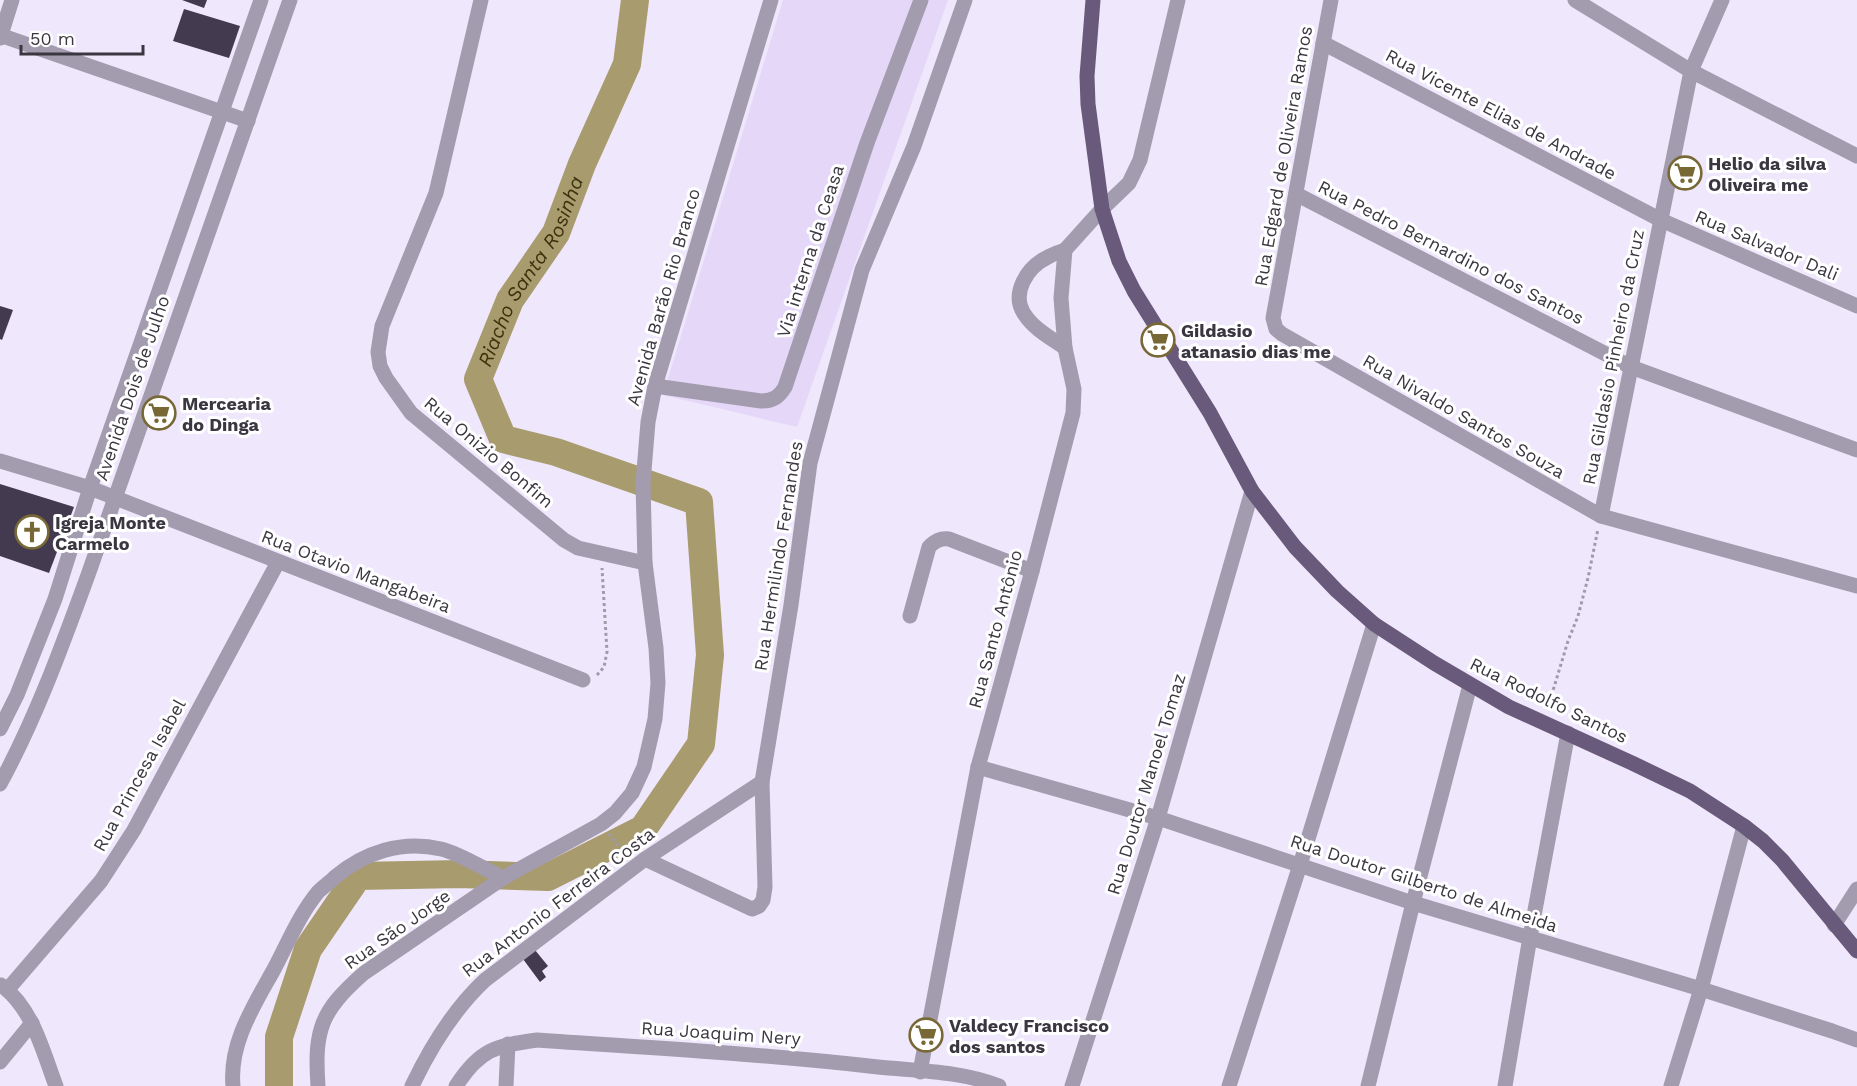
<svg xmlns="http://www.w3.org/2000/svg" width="1857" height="1086" font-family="'Work Sans',sans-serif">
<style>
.built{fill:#e5d7f8}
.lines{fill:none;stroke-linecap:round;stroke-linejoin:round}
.river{stroke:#a89b6e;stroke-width:28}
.building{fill:#433a4f}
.path{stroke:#a09aa9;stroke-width:3;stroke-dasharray:3 3;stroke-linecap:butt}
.minor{stroke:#a39cae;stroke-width:15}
.major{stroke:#695a7b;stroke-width:15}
.labels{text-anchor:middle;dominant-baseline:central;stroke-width:6;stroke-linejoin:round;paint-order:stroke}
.street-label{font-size:18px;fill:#3b3741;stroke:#fff}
.poi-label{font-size:18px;font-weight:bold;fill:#3b3741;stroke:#fff;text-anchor:start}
.water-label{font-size:20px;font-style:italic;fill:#3d320d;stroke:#fff}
</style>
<rect width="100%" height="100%" fill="#efe7fb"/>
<path class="built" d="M783,0H948L797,427L663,395Z"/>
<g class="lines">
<path class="river" id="s1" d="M279,1086V1037L308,949L358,876L459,874L548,877L643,829L701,744L710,655L699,502L556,452L503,439L478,379L510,300L556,233L582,164L627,64L635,0"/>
</g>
<g class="building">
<path d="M182,0H207L204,8Z"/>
<path d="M184,9L240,26L229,58L173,41Z"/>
<path d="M0,306L13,310L2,340L0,339Z"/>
<path d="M0,484L74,507L49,573L0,556Z"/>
<path d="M535,950L548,966L542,971L546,977L540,982L523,959Z"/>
</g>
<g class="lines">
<g class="path">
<path d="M597,675L604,667L607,652L602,568"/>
<path d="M1548,707L1568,641L1578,616L1588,578L1598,529"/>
<path d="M609,834L626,855"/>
</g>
<g class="minor">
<path d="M481,0L436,193L382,326L378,352L380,366L386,378L411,413L564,540L578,548L645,563"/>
<path d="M1331,0L1273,318L1276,329L1282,334L1601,516L1857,586"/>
<path d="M1575,0L1691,71L1857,156"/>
<path d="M0,35L248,121"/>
<path d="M0,38L12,0"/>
<path d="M1323,43L1661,220L1857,306"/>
<path d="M1296,194L1631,367L1857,450"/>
<path d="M1065,348C1051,338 1034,329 1025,315C1010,294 1027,267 1048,257C1053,254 1060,252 1065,250"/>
<path d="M655,386L761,401C773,401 779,397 785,387L867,143L921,0"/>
<path d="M0,461L90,488L583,680"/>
<path d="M1601,516L1691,71L1722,0"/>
<path d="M910,616L929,547C935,541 940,538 949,539L1032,571"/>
<path d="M0,729L17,695L55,599L90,488L261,0"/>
<path d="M978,767L1158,818L1413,903L1701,989L1832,1031L1857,1040"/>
<path d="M0,784C36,718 62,646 88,575L290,0"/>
<path d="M645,859L752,909L759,906L763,900L765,887L762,782L791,605L810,463L862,270L914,146L965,0"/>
<path d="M1834,925L1857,889"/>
<path d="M1,985C33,1008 43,1052 56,1086"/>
<path d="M8,989L101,881L134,830L278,562"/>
<path d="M0,1062L32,1023"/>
<path d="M920,1072L978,767L1032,571L1073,413L1074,389L1065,348L1061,298L1065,250L1102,209L1129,183L1140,160L1178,0"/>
<path d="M233,1086C229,1044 253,1007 273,971C287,945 299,915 318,892C323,887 330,882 335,877C365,852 402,840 441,849C459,853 486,870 503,878L601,824L615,813L632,793L644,767L655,719L658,683L656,648L645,563L643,483L648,422L655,386L771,0"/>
<path d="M318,1086C314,1029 321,1011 364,973L503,878"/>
<path d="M412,1086C431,1046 453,1010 485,980L645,859L762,782"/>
<path d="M456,1086C480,1049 495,1046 537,1040C651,1048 765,1054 878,1067C918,1071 961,1071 999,1086"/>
<path d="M506,1086L508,1044"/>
<path d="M1072,1086L1158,818L1252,491"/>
<path d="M1229,1086L1300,865L1374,624"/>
<path d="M1368,1086L1413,903L1470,685"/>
<path d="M1505,1086L1530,937L1568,733"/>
<path d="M1671,1086L1701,989L1744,826"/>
</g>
<path class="major" d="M1093,0L1087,76L1088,104L1102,209L1119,261L1134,291L1210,413L1252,491L1295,547L1337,591L1374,624L1434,663L1509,707L1632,763L1690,791L1744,826L1763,841L1782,860L1857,951"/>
</g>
<defs>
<g id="supermarket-ring" transform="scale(1.725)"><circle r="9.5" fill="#fff" stroke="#776836" stroke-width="1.5"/><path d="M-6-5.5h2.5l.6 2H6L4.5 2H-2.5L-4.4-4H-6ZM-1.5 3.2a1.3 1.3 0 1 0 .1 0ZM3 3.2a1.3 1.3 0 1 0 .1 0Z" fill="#776836"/></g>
<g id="church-ring" transform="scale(1.725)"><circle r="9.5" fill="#fff" stroke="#776836" stroke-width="1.5"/><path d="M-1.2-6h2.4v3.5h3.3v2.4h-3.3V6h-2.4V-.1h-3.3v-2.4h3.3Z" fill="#776836"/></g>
</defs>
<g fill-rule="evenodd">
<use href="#supermarket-ring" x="1685" y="173"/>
<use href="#supermarket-ring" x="1158" y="340"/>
<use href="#supermarket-ring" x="159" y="413"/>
<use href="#church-ring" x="32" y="532"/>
<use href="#supermarket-ring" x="926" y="1035"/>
</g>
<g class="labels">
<g class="street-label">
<text transform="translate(1501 114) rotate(28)">Rua Vicente Elias de Andrade</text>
<text transform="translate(1283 156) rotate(-80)">Rua Edgard de Oliveira Ramos</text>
<text transform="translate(1767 245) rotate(23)">Rua Salvador Dali</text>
<text transform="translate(810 251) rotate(-72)">Via interna da Ceasa</text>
<text transform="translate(1451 252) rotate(27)">Rua Pedro Bernardino dos Santos</text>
<text transform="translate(663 297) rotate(-74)">Avenida Barão Rio Branco</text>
<text transform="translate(1613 357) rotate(-79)">Rua Gildasio Pinheiro da Cruz</text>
<text transform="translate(132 388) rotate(-71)">Avenida Dois de Julho</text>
<text transform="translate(1464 416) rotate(30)">Rua Nivaldo Santos Souza</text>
<text transform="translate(489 452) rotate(40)">Rua Onizio Bonfim</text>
<text transform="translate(778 556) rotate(-81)">Rua Hermilindo Fernandes</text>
<text transform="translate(356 571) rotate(21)">Rua Otavio Mangabeira</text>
<text transform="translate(995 629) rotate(-75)">Rua Santo Antônio</text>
<text transform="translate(1549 700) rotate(26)">Rua Rodolfo Santos</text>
<text transform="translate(139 775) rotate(-61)">Rua Princesa Isabel</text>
<text transform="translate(1146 784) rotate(-73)">Rua Doutor Manoel Tomaz</text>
<text transform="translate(1424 883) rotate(18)">Rua Doutor Gilberto de Almeida</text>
<text transform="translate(558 902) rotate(-37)">Rua Antonio Ferreira Costa</text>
<text transform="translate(397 929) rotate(-35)">Rua São Jorge</text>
<text transform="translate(721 1033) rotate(4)">Rua Joaquim Nery</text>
</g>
<g class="poi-label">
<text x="1708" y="163">Helio da silva<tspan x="1708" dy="21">Oliveira me</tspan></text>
<text x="1181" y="330">Gildasio<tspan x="1181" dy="21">atanasio dias me</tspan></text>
<text x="182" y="403">Mercearia<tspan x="182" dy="21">do Dinga</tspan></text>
<text x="55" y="522">Igreja Monte<tspan x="55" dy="21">Carmelo</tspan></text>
<text x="949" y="1025">Valdecy Francisco<tspan x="949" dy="21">dos santos</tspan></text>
</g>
<g class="water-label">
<text stroke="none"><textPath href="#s1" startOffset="1264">Riacho Santa Rosinha</textPath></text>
</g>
</g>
<path d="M21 45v9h122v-9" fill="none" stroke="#3b3741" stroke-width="3"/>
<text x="30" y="45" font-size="18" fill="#3b3741" stroke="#ffffff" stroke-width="4.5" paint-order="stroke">50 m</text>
</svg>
